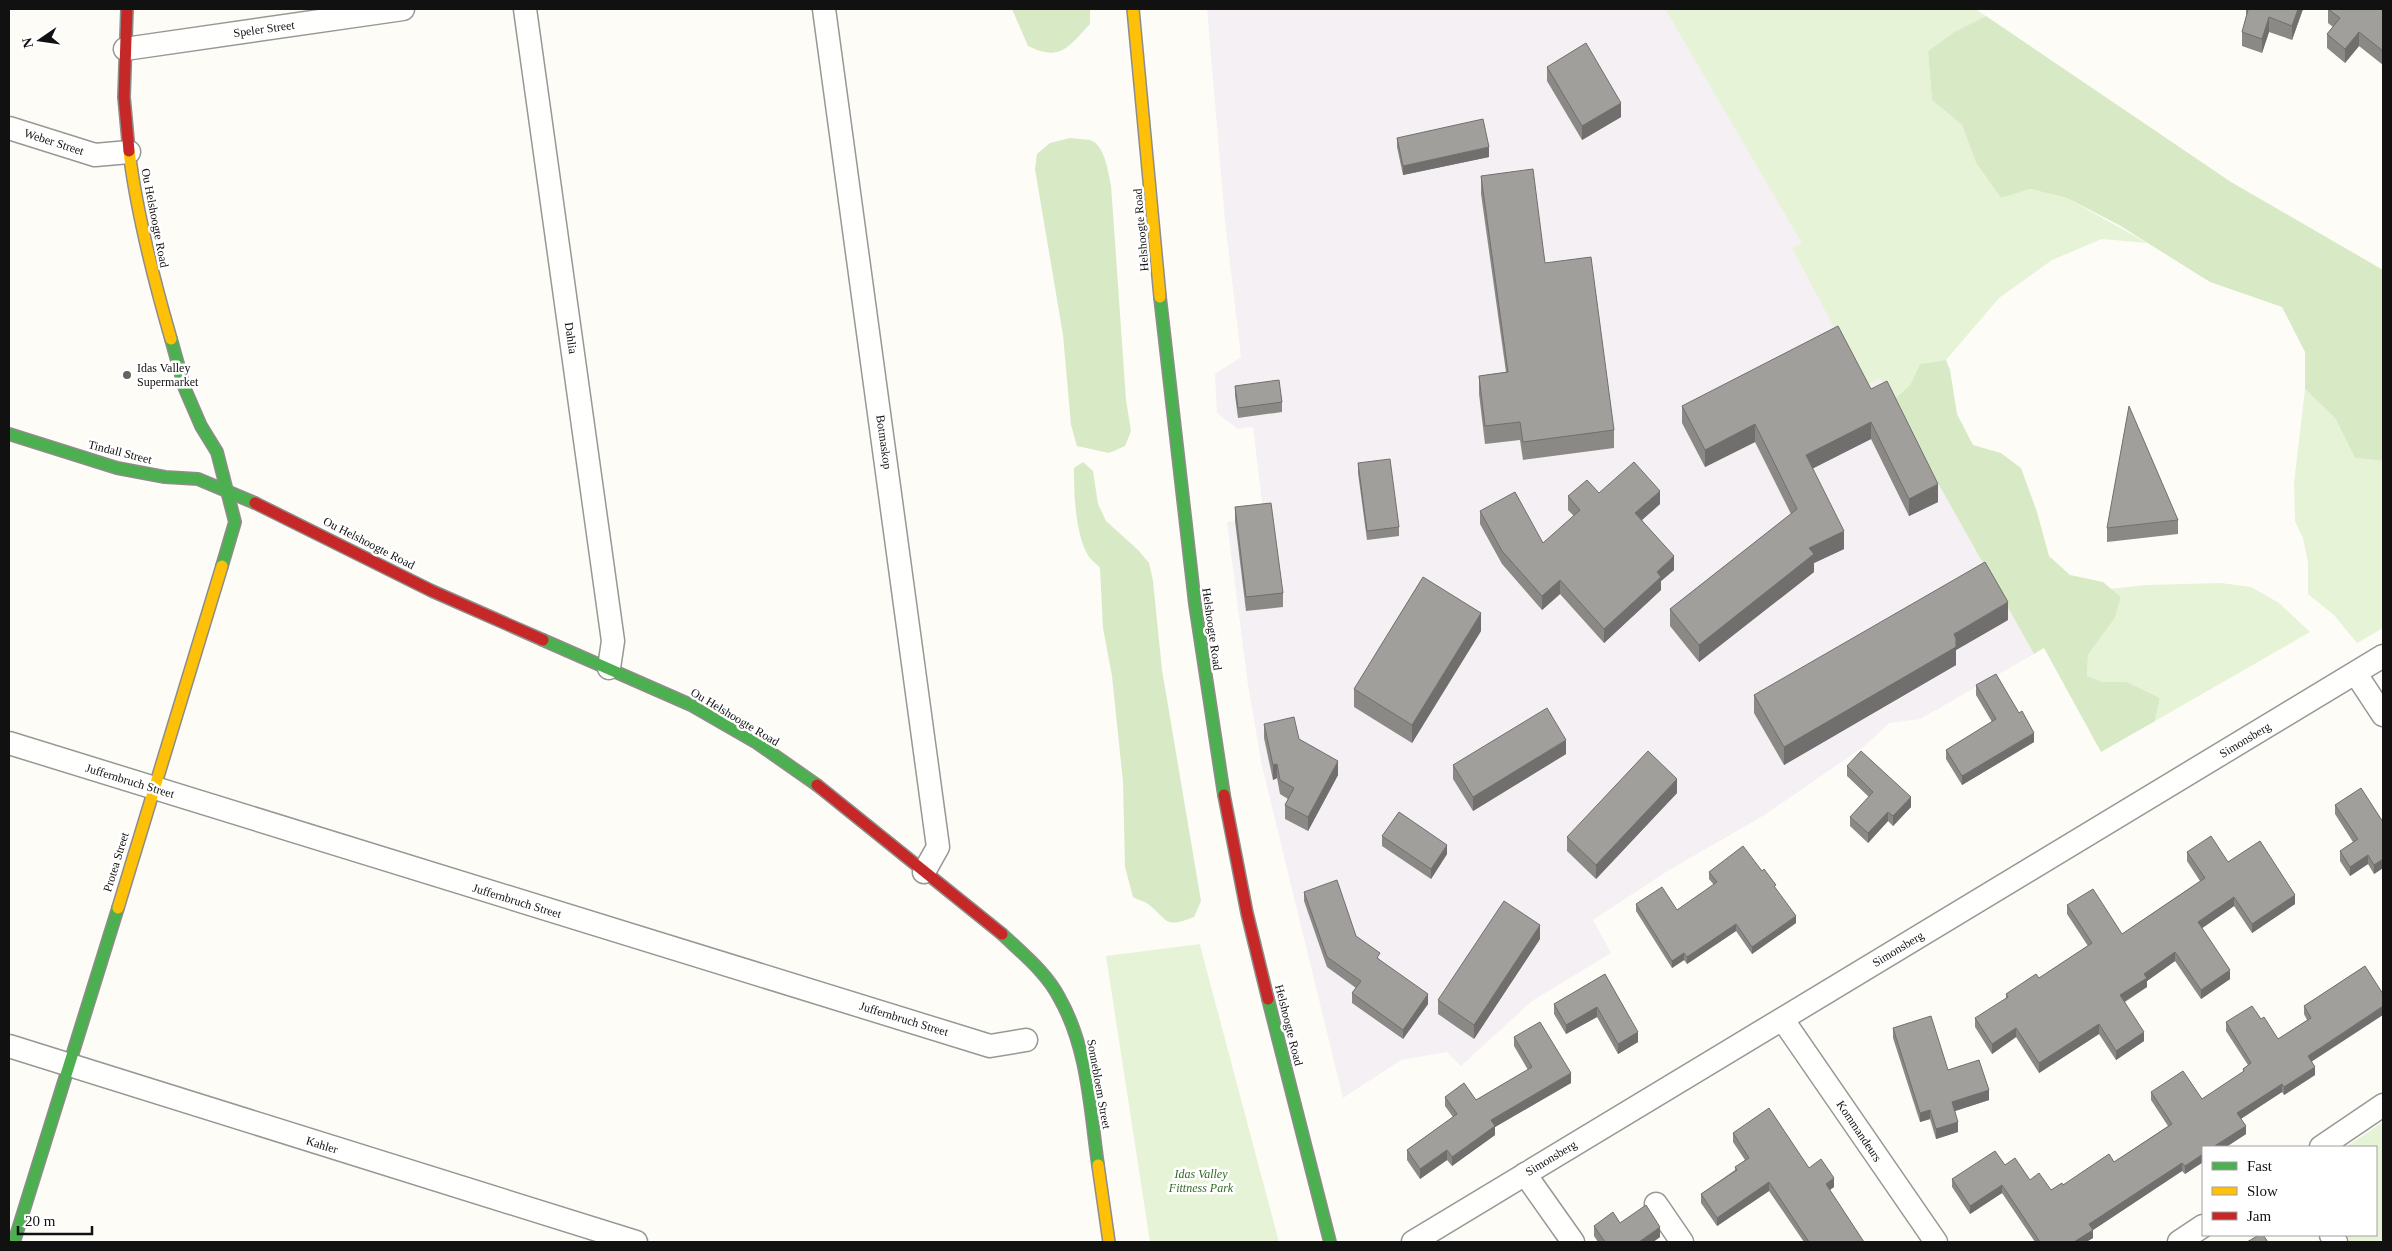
<svg xmlns="http://www.w3.org/2000/svg" width="2392" height="1251" font-family="Georgia,serif">
<style>
.industrial{fill:#f5f0f3}
.green{fill:#e7f3d7}
.forest{fill:#d8eac5}
.lines{fill:none;stroke-linecap:round;stroke-linejoin:round}
.street-casing{stroke:#979795;stroke-width:25}
.fast-casing{stroke:#8e8d8b;stroke-width:14}
.slow-casing{stroke:#8e8d8b;stroke-width:14}
.jam-casing{stroke:#8e8d8b;stroke-width:14}
.street{stroke:#fffffe;stroke-width:22}
.fast{stroke:#4caf50;stroke-width:11}
.slow{stroke:#ffc107;stroke-width:11}
.jam{stroke:#c62828;stroke-width:11}
.wall{fill:#8a8986}
.shaded-wall{fill:#716f6d}
.building{fill:#a19f9c;stroke:#716f6d}
.poi-dot{fill:#646362;stroke:#fff;stroke-width:2}
.labels{text-anchor:middle;dominant-baseline:central;stroke-width:5;stroke-linejoin:round;paint-order:stroke}
.street-label{font-size:12px;fill:#111;stroke:#fff}
.poi-label{font-size:12px;fill:#111;stroke:#fff;text-anchor:start}
.park-label{font-size:12px;font-style:italic;fill:#2f6b1f;stroke:#fff}
</style>
<rect width="100%" height="100%" fill="#fdfcf7"/>
<path class="industrial" d="M1207,9H1665L1803,243L1793,248L1866,386L1880,378L2034,654L1920,719L1889,723L1866,745L1766,814L1666,872L1593,920L1611,953L1532,1001L1461,1066L1447,1052L1401,1060L1343,1098L1262,766L1248,685L1227,522L1264,517L1253,427L1238,429L1217,413L1215,374L1241,357L1225,220Z"/>
<g class="green">
<path d="M1665,9H1975L1986,16L1954,32L1928,51L1932,100L1962,125L1976,163L2001,198L2030,189L2067,198L2147,243L2102,239L2052,260L1999,298L1946,360L1920,364L1910,385L1892,401L1880,378L1865,386L1792,248L1802,243Z"/>
<path d="M2305,389L2335,418L2355,458L2383,461V628L2357,643L2334,615L2308,594V563L2303,538L2295,521L2294,483Z"/>
<path d="M2221,583L2251,587L2279,603L2310,632L2155,721L2160,698L2127,682H2103L2087,676L2088,655L2115,618L2121,597L2110,589L2146,585Z"/>
<path d="M1200,944V945L1279,1242H1150L1106,956Z"/>
<path d="M2383,1122V1242H2348L2343,1235H2376V1147H2346Z"/>
</g>
<g class="forest">
<path d="M1012,9H1090V24C1068,47 1061,62 1028,46Z"/>
<path d="M1986,16L2231,182L2383,270V461L2355,458L2335,418L2305,389V352L2282,307L2210,282L2119,225L2067,198L2030,189L2001,198L1976,163L1962,125L1932,100L1928,51L1954,32Z"/>
<path d="M1070,138C1076,139 1084,139 1090,140C1105,145 1108,172 1111,185L1126,400L1131,431L1125,446L1109,453L1077,446L1071,425L1063,335L1035,169L1037,154L1050,143Z"/>
<path d="M1946,360L1950,370L1957,414L1973,445L2001,453L2021,468L2037,512L2049,556L2070,575L2103,582L2121,597L2115,618L2088,655L2087,676L2103,682H2127L2160,698L2155,721L2101,752L2044,648L2034,654L1892,401L1910,385L1920,364Z"/>
<path d="M1083,462L1093,471L1098,504L1106,521L1138,550L1149,563L1153,581L1162,670L1201,901L1194,917C1163,929 1169,920 1148,904C1144,901 1138,900 1133,897L1125,867L1123,782L1112,676L1103,628L1100,568C1097,564 1092,561 1089,557C1075,535 1074,493 1074,468Z"/>
</g>
<g class="lines">
<g class="street-casing">
<g id="street">
<path d="M525,9L613,641L609,668"/>
<path d="M824,9L938,847L924,872"/>
<path d="M125,49L403,9"/>
<path d="M9,128L95,155L129,152"/>
<path d="M2356,674L2383,715"/>
<path d="M9,743L990,1046L1026,1040"/>
<path d="M1783,1020L1936,1242"/>
<path d="M9,1046L636,1242"/>
<path d="M2321,1147L2383,1105"/>
<path d="M1525,1174L1573,1242"/>
<path d="M1656,1204L1682,1242"/>
<path d="M2331,1235L2336,1242"/>
<path d="M1413,1242L2383,656"/>
<path d="M2179,1242L2203,1226"/>
</g>
</g>
<g class="fast-casing">
<g id="fast">
<path d="M1160,297L1195,604L1224,795"/>
<path d="M171,339L185,389L201,426L217,452L235,522L222,566"/>
<path d="M9,434L117,468L165,477L198,479L255,503"/>
<path d="M543,640L691,705L757,743L817,785"/>
<path d="M1002,934C1023,954 1047,973 1060,999C1088,1049 1090,1109 1098,1165"/>
<path d="M1268,999L1330,1242"/>
<path d="M14,1242L118,908"/>
</g>
</g>
<g class="slow-casing">
<g id="slow">
<path d="M1133,9L1160,297"/>
<path d="M129,151C137,215 153,277 171,339"/>
<path d="M118,908L222,566"/>
<path d="M1098,1165L1109,1242"/>
</g>
</g>
<g class="jam-casing">
<g id="jam">
<path d="M127,9L124,97L129,151"/>
<path d="M255,503L432,591L543,640"/>
<path d="M817,785L1002,934"/>
<path d="M1224,795L1247,913L1268,999"/>
</g>
</g>
<use href="#street" class="street"/>
<use href="#fast" class="fast"/>
<use href="#slow" class="slow"/>
<use href="#jam" class="jam"/>
</g>
<g class="wall">
<path d="M2246,9H2303L2292,40L2269,32L2262,53L2242,46V32L2246,17Z"/>
<path d="M2328,9H2383V65L2359,46L2345,63L2327,48V34L2333,27L2328,23Z"/>
<path d="M1547,67L1621,117L1582,140L1547,81Z"/>
<path d="M1397,138L1489,157L1403,175L1397,147Z"/>
<path d="M1481,176L1545,263L1614,430V448L1523,460L1520,440L1485,444L1479,394V376L1506,372L1481,194Z"/>
<path d="M1235,386L1282,402V412L1238,418L1235,395Z"/>
<path d="M1871,389L1938,502L1909,516L1871,439L1813,468L1844,549L1814,563V572L1699,662L1670,626V609L1791,514L1755,442L1705,467L1682,423V406Z"/>
<path d="M1358,463L1399,527V536L1367,540L1358,473Z"/>
<path d="M1599,493L1660,504L1642,520L1674,570L1661,581V590L1604,643L1560,594L1542,610L1502,564L1480,524V511L1543,543L1574,516L1568,510V496Z"/>
<path d="M1235,507L1283,593V607L1246,611L1235,521Z"/>
<path d="M2178,520V534L2107,542V528Z"/>
<path d="M2008,620L1956,650V665L1784,765L1754,713V695Z"/>
<path d="M1481,631L1412,743L1354,707V689Z"/>
<path d="M1976,685L2034,742L1962,785L1946,759V750L1992,722L1976,695Z"/>
<path d="M1264,724L1299,739L1338,775L1308,831L1285,819V805L1288,799L1280,794L1277,778L1273,780L1264,738Z"/>
<path d="M1566,754L1473,811L1453,779V765Z"/>
<path d="M1847,766L1911,807L1893,826L1888,821L1868,843L1850,826V817L1869,797L1847,776Z"/>
<path d="M1677,793L1596,879L1567,851V837Z"/>
<path d="M2335,805L2383,822V868L2374,874L2368,864L2350,876L2340,861V851L2353,842L2335,814Z"/>
<path d="M1382,836L1447,854L1431,879L1382,846Z"/>
<path d="M2187,852L2228,862L2295,904L2252,933L2234,906L2202,928L2230,979L2201,999L2175,961L2147,981V987L2125,1002L2144,1041L2116,1060L2099,1034L2039,1073L2016,1037L1992,1054L1975,1027V1018L2006,999V994L2039,978L2088,946L2067,914V905L2122,934L2200,881L2187,861Z"/>
<path d="M1709,872L1776,889L1796,923L1752,954L1736,931L1687,964L1684,960L1672,968L1636,911V904L1677,910L1714,885L1709,879Z"/>
<path d="M1304,892L1356,936L1380,960L1428,1004L1403,1039L1352,1003V993L1356,988L1327,967L1304,901Z"/>
<path d="M1540,939L1474,1039L1438,1014V1000Z"/>
<path d="M2365,966L2312,1061L2315,1075L2284,1095L2282,1092L2241,1119L2246,1134L2185,1174L2182,1171L2093,1230V1238L2086,1242H2035L2002,1193L1970,1214L1952,1187V1179L2005,1165L2030,1180L2051,1190L2114,1162L2168,1126L2151,1100V1092L2202,1099L2243,1072V1069L2248,1065L2226,1031V1022L2261,1019L2278,1039L2307,1020L2304,1014V1006Z"/>
<path d="M1605,974L1638,1042L1618,1054L1597,1017L1566,1034L1554,1014V1004Z"/>
<path d="M1893,1028L1989,1100L1955,1111L1958,1132L1936,1139L1930,1119L1920,1122L1893,1038Z"/>
<path d="M1514,1037L1571,1083L1495,1127V1135L1452,1166L1447,1160L1420,1179L1407,1160V1150L1453,1117L1445,1106V1097L1476,1100L1528,1070L1514,1046Z"/>
<path d="M1733,1133L1809,1168L1834,1187L1829,1190L1864,1242H1804L1769,1191L1717,1226L1701,1203V1194L1735,1170V1167L1745,1160L1733,1142Z"/>
<path d="M1620,1223L1660,1237L1653,1242H1598L1594,1236V1226Z"/>
</g>
<g class="shaded-wall">
<path d="M2298,9H2303L2292,40V26Z"/>
<path d="M2269,17V32L2262,53V39Z"/>
<path d="M2359,32V46L2345,63V49Z"/>
<path d="M1621,103V117L1582,140V126Z"/>
<path d="M1489,147V157L1403,175V166Z"/>
<path d="M1871,422V439L1806,472V455Z"/>
<path d="M1755,424V442L1705,467V450Z"/>
<path d="M1938,484V502L1909,516V499Z"/>
<path d="M1660,491V504L1635,526V513Z"/>
<path d="M1844,531V549L1814,563V572L1699,662V645L1809,548Z"/>
<path d="M1674,556V570L1661,581V590L1604,643V629L1657,572Z"/>
<path d="M1560,580V594L1542,610V596Z"/>
<path d="M2008,602V620L1956,650V665L1784,765V747L1954,634Z"/>
<path d="M1481,613V631L1412,743V725Z"/>
<path d="M2034,733V742L1962,785V776Z"/>
<path d="M1566,740V754L1473,811V797Z"/>
<path d="M1338,761V775L1308,831V817Z"/>
<path d="M1277,764V778L1273,780V765Z"/>
<path d="M1677,779V793L1596,879V865Z"/>
<path d="M1911,797V807L1893,826V816Z"/>
<path d="M1888,812V821L1868,843V833Z"/>
<path d="M1447,845V854L1431,879V869Z"/>
<path d="M2368,855V864L2350,876V867Z"/>
<path d="M2383,859V868L2374,874V865Z"/>
<path d="M2295,895V904L2252,933V924Z"/>
<path d="M2234,897V906L2198,931V922Z"/>
<path d="M1796,916V923L1752,954V947Z"/>
<path d="M1736,924V931L1687,964V957Z"/>
<path d="M1540,925V939L1474,1039V1025Z"/>
<path d="M2175,952V961L2147,981V987L2120,1004V995L2144,974Z"/>
<path d="M1684,953V960L1672,968V961Z"/>
<path d="M2230,970V979L2201,999V990Z"/>
<path d="M1428,994V1004L1403,1039V1030Z"/>
<path d="M2383,1006V1015L2308,1064V1056Z"/>
<path d="M1597,1007V1017L1566,1034V1025Z"/>
<path d="M2099,1024V1034L2039,1073V1063Z"/>
<path d="M2016,1028V1037L1992,1054V1044Z"/>
<path d="M1638,1032V1042L1618,1054V1044Z"/>
<path d="M2144,1032V1041L2116,1060V1051Z"/>
<path d="M2315,1067V1075L2284,1095V1087Z"/>
<path d="M1571,1073V1083L1495,1127V1135L1452,1166V1157L1491,1120Z"/>
<path d="M2282,1084V1092L2237,1121V1113Z"/>
<path d="M1989,1090V1100L1952,1112V1102Z"/>
<path d="M1930,1110V1119L1920,1122V1113Z"/>
<path d="M1958,1122V1132L1936,1139V1129Z"/>
<path d="M2246,1126V1134L2226,1147H2213Z"/>
<path d="M1447,1150V1160L1420,1179V1169Z"/>
<path d="M2203,1154V1162L2185,1174V1166Z"/>
<path d="M2182,1163V1171L2093,1230V1238L2086,1242H2074L2089,1224Z"/>
<path d="M1834,1178V1187L1826,1193V1184Z"/>
<path d="M1769,1182V1191L1717,1226V1218Z"/>
<path d="M2002,1185V1193L1970,1214V1206Z"/>
<path d="M1660,1227V1237L1653,1242H1639Z"/>
</g>
<g class="building">
<path d="M2246,9H2298L2292,26L2269,17L2262,39L2242,32L2248,10Z"/>
<path d="M2328,9H2383V51L2359,32L2345,49L2327,34L2340,18Z"/>
<path d="M1586,43L1621,103L1582,126L1547,67Z"/>
<path d="M1483,119L1489,147L1403,166L1397,138Z"/>
<path d="M1533,169L1545,263L1591,257L1614,430L1523,442L1520,422L1485,426L1479,376L1508,372L1481,176Z"/>
<path d="M1838,326L1871,389L1887,381L1938,484L1909,499L1871,422L1806,455L1844,531L1809,548L1814,554L1699,645L1670,609L1797,509L1755,424L1705,450L1682,406Z"/>
<path d="M1279,380L1282,402L1238,408L1235,386Z"/>
<path d="M2129,406L2178,520L2107,528Z"/>
<path d="M1390,459L1399,527L1367,531L1358,463Z"/>
<path d="M1634,462L1660,491L1635,513L1674,556L1657,572L1661,577L1604,629L1560,580L1542,596L1502,551L1480,511L1515,492L1543,543L1580,510L1568,496L1587,480L1599,493Z"/>
<path d="M1271,503L1283,593L1246,597L1235,507Z"/>
<path d="M1985,562L2008,602L1954,634L1956,639V647L1784,747L1754,695Z"/>
<path d="M1423,577L1481,613L1412,725L1354,689Z"/>
<path d="M1996,674L2019,713L2022,711L2034,733L1962,776L1946,750L1996,719L1976,685Z"/>
<path d="M1547,708L1566,740L1473,797L1453,765Z"/>
<path d="M1294,717L1299,739L1338,761L1308,817L1285,805L1294,788L1280,780L1277,764L1273,765L1264,724Z"/>
<path d="M1648,751L1677,779L1596,865L1567,837Z"/>
<path d="M1861,751L1911,797L1893,816L1888,812L1868,833L1850,817L1873,792L1847,766Z"/>
<path d="M2361,788L2383,822V859L2374,865L2368,855L2350,867L2340,851L2358,839L2335,805Z"/>
<path d="M1399,812L1447,845L1431,869L1382,836Z"/>
<path d="M2211,836L2228,862L2260,841L2295,895L2252,924L2234,897L2198,922L2230,970L2201,990L2175,952L2144,974L2147,978L2120,995L2144,1032L2116,1051L2099,1024L2039,1063L2016,1028L1992,1044L1975,1018L2008,997L2006,994L2036,974L2039,978L2092,943L2067,905L2093,889L2122,934L2205,878L2187,852Z"/>
<path d="M1743,846L1762,871L1764,869L1776,885L1774,886L1796,916L1752,947L1736,924L1687,957L1684,953L1672,961L1636,904L1662,887L1677,910L1717,882L1709,872Z"/>
<path d="M1337,880L1356,936L1380,953L1377,958L1428,994L1403,1030L1352,993L1361,981L1327,957L1304,892Z"/>
<path d="M1504,901L1540,925L1474,1025L1438,1000Z"/>
<path d="M2365,966L2383,994V1006L2308,1056L2315,1067L2284,1087L2282,1084L2237,1113L2246,1126L2213,1147H2203V1154L2185,1166L2182,1163L2089,1224L2093,1230L2074,1242H2040L2002,1185L1970,1206L1952,1179L1995,1151L2005,1165L2015,1158L2030,1180L2039,1173L2051,1190L2062,1183L2063,1185L2109,1154L2114,1162L2172,1124L2151,1092L2183,1071L2202,1099L2244,1071L2243,1069L2251,1063L2226,1022L2252,1006L2261,1019L2264,1017L2278,1039L2311,1018L2304,1006Z"/>
<path d="M1605,974L1638,1032L1618,1044L1597,1007L1566,1025L1554,1004Z"/>
<path d="M1931,1016L1948,1070L1979,1060L1989,1090L1952,1102L1958,1122L1936,1129L1930,1110L1920,1113L1893,1028Z"/>
<path d="M1540,1022L1571,1073L1491,1120L1495,1126L1452,1157L1447,1150L1420,1169L1407,1150L1457,1114L1445,1097L1464,1083L1476,1100L1532,1067L1514,1037Z"/>
<path d="M1769,1108L1809,1168L1821,1159L1834,1178L1826,1184L1864,1242H1809L1769,1182L1717,1218L1701,1194L1737,1170L1735,1167L1749,1158L1733,1133Z"/>
<path d="M1646,1205L1660,1227L1639,1242H1605L1594,1226L1613,1212L1620,1223Z"/>
<path d="M2259,1235H2263L2268,1242H2247Z"/>
</g>
<circle class="poi-dot" cx="127" cy="375" r="5"/>
<g class="labels">
<g class="street-label">
<text transform="translate(264 29) rotate(-8)">Speler Street</text>
<text transform="translate(54 142) rotate(18)">Weber Street</text>
<text transform="translate(155 218) rotate(79)">Ou Helshoogte Road</text>
<text transform="translate(1141 230) rotate(-95)">Helshoogte Road</text>
<text transform="translate(571 338) rotate(82)">Dahlia</text>
<text transform="translate(884 442) rotate(82)">Botmaskop</text>
<text transform="translate(120 452) rotate(14)">Tindall Street</text>
<text transform="translate(369 543) rotate(27)">Ou Helshoogte Road</text>
<text transform="translate(1212 629) rotate(82)">Helshoogte Road</text>
<text transform="translate(735 717) rotate(31)">Ou Helshoogte Road</text>
<text transform="translate(2245 740) rotate(-31)">Simonsberg</text>
<text transform="translate(130 781) rotate(17)">Juffernbruch Street</text>
<text transform="translate(116 862) rotate(-73)">Protea Street</text>
<text transform="translate(517 901) rotate(17)">Juffernbruch Street</text>
<text transform="translate(1898 949) rotate(-31)">Simonsberg</text>
<text transform="translate(904 1019) rotate(17)">Juffernbruch Street</text>
<text transform="translate(1289 1025) rotate(76)">Helshoogte Road</text>
<text transform="translate(1099 1084) rotate(80)">Sonnebloem Street</text>
<text transform="translate(1859 1131) rotate(56)">Kommandeurs</text>
<text transform="translate(322 1145) rotate(17)">Kahler</text>
<text transform="translate(1551 1158) rotate(-31)">Simonsberg</text>
</g>
<g class="poi-label">
<text x="137" y="368">Idas Valley<tspan x="137" dy="14">Supermarket</tspan></text>
</g>
<g class="park-label">
<text x="1201" y="1174">Idas Valley<tspan x="1201" dy="14">Fittness Park</tspan></text>
</g>
</g>
<rect width="2392" height="1251" fill="none" stroke="#111111" stroke-width="20"/>
<rect x="2202" y="1146" width="175" height="90" fill="#ffffff" stroke="#a0a0a0"/>
<rect x="2212" y="1162" width="25" height="8" fill="#4caf50" stroke="#a0a0a0"/>
<text x="2247" y="1171" font-size="15" fill="#111111">Fast</text>
<rect x="2212" y="1187" width="25" height="8" fill="#ffc107" stroke="#a0a0a0"/>
<text x="2247" y="1196" font-size="15" fill="#111111">Slow</text>
<rect x="2212" y="1212" width="25" height="8" fill="#c62828" stroke="#a0a0a0"/>
<text x="2247" y="1221" font-size="15" fill="#111111">Jam</text>
<g transform="translate(40 40) rotate(257)" stroke="#ffffff" stroke-width="4" paint-order="stroke">
<path d="M0-4L9 19L0 12L-9 19Z" fill="#111111"/>
<text y="-8" font-size="14" font-weight="bold" text-anchor="middle" fill="#111111">N</text>
</g>
<path d="M18 1226v8h74v-8" fill="none" stroke="#111111" stroke-width="2.5"/>
<text x="25" y="1226" font-size="15" fill="#111111" stroke="#ffffff" stroke-width="4" paint-order="stroke">20 m</text>
</svg>
